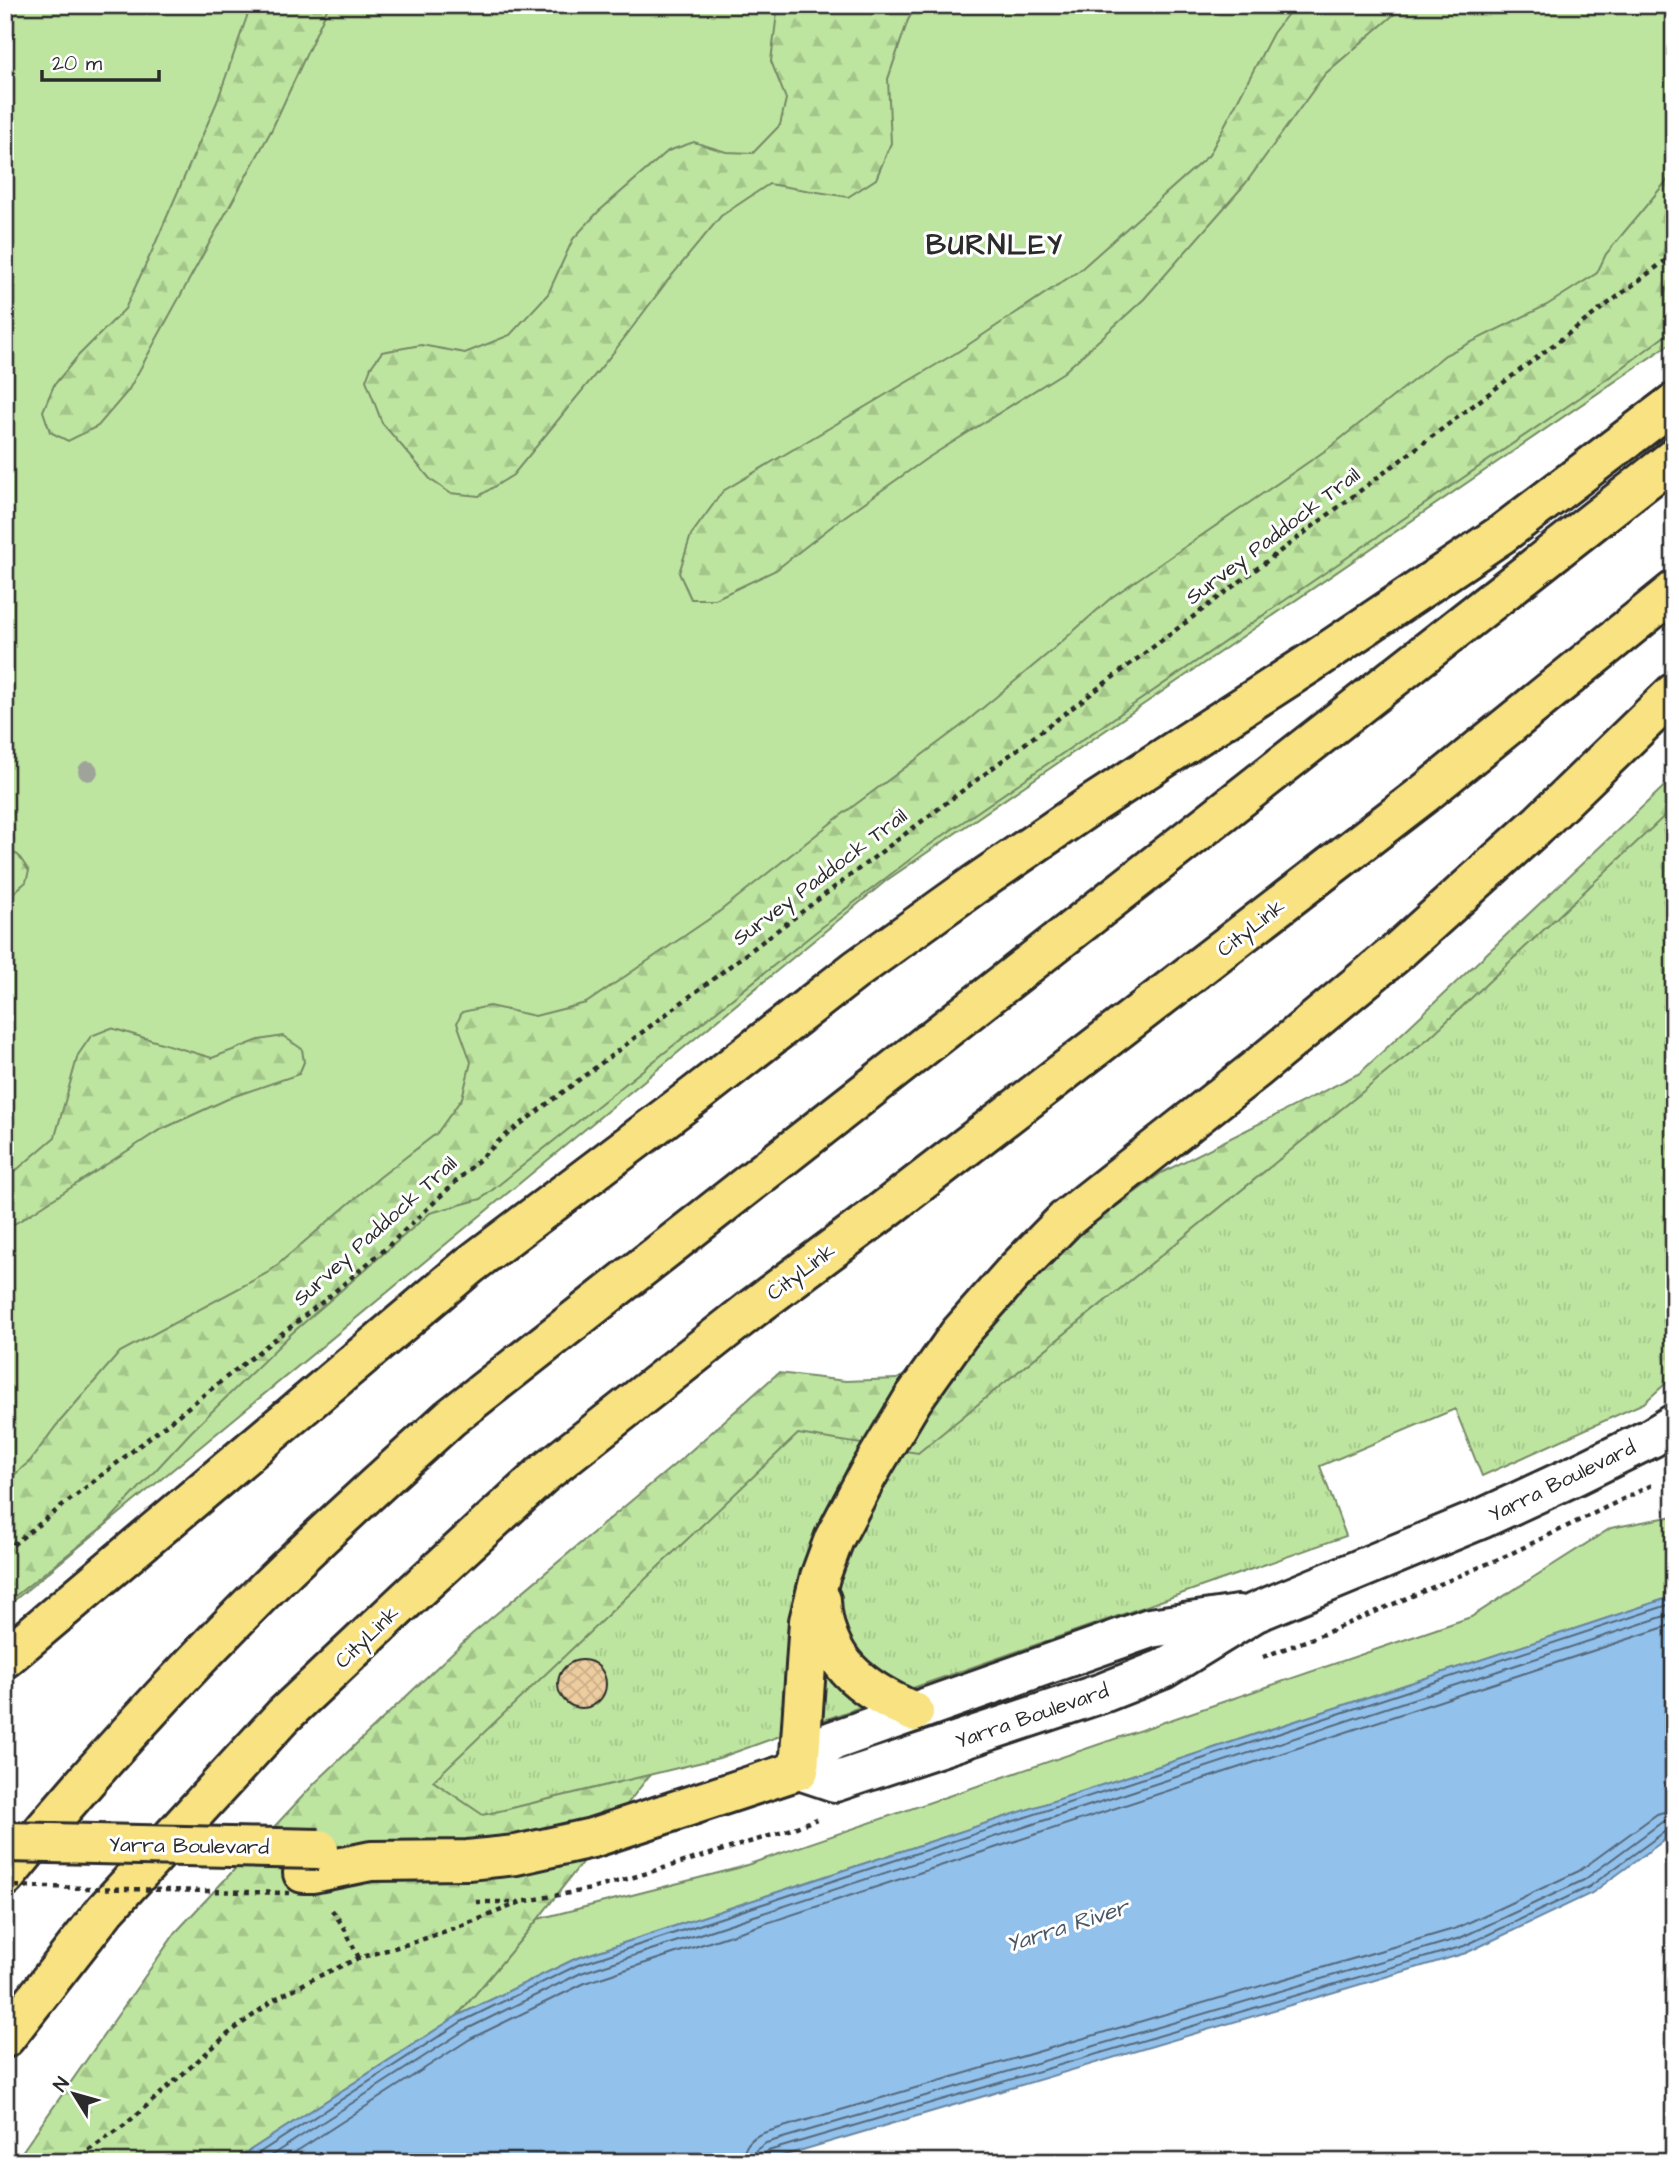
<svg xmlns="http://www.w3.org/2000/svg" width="1679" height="2167" font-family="'Architects Daughter',sans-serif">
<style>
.grass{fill:#bee5a0;stroke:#748866;stroke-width:2}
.forest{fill:url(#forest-firs);stroke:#748866;stroke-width:2}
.park{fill:url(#park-tufts);stroke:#748866;stroke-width:2}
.water{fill:#92c1ec;stroke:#69859f;stroke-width:2}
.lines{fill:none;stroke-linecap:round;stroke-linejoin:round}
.shore{stroke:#546778;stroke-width:2}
.building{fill:url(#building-cross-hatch);stroke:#2b2b2b;stroke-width:2}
.minor-casing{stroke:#2b2b2b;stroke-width:44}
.major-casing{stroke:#2b2b2b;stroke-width:44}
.highway-casing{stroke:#2b2b2b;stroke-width:44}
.path{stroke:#2b2b2b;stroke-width:4.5;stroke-dasharray:5 5;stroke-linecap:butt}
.minor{stroke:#fff;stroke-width:38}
.major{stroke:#f8e281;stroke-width:38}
.highway{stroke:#f8e281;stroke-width:38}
.major-bridge-casing{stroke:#2b2b2b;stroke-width:44;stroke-linecap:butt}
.path-bridge{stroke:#2b2b2b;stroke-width:4.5;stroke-dasharray:5 5;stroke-linecap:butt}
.major-bridge{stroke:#f8e281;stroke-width:38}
.tree{fill:#9fa49a}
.labels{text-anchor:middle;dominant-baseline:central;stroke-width:6;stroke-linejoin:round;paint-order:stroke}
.street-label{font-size:21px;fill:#2b2b2b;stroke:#fff}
.water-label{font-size:23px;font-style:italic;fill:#4a5865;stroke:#fff}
.district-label{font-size:28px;font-weight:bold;letter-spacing:2px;fill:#2b2b2b;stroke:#fff}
</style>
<defs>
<pattern id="forest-firs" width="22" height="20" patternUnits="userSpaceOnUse" patternTransform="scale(1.75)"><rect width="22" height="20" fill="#bee5a0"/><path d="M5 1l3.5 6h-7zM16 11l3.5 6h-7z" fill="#a3c58a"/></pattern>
<pattern id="park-tufts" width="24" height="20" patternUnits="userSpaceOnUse" patternTransform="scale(1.75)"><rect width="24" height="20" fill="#bee5a0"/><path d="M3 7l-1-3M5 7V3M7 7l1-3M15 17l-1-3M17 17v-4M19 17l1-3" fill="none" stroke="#a3c58a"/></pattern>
<pattern id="building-cross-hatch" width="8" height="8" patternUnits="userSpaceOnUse" patternTransform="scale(1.75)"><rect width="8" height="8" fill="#edcc9f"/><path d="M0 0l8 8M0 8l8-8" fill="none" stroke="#cbaf89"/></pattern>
</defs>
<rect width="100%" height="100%" fill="#fff"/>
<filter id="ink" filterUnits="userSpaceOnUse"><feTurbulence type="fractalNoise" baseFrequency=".0143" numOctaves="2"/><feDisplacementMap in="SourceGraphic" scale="14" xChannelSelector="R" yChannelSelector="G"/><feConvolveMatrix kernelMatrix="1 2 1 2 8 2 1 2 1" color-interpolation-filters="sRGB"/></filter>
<g filter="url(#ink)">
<g class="grass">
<path d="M5,5H1674V341L887,880L5,1608Z"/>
<path d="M1674,1516V1596L575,1959L457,2016L538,1919L738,1868L1471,1617L1611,1528Z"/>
</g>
<g class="forest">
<path d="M251,5H329L272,129L128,391L98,426L68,441L50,432L43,411L54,385L78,356L125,309L152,251L217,102Z"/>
<path d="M778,5H917L908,20L888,79L891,143L876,179L848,197L769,184L721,216L668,280L613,353L513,475L479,496L450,493L431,480L382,423L366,380L371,367L382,352L421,345L465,353L510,335L548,294L573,239L598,212L668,151L694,142L726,152L753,153L780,125L786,99L771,61Z"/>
<path d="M1295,5H1405L1325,74L1245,184L1144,299L1064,372L926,459L841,519L776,570L715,599H691L679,573L691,535L723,491L956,353L1080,270L1209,155L1273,33Z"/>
<path d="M1674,172V329L1614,374L925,848L817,931L481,1199L430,1213L291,1334L191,1432L105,1525L5,1604V1483L30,1461L56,1426L120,1352L269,1272L380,1177L437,1133L462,1098L471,1062L457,1023L462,1012L489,1006L535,1016L586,1003L715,915L836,819L961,726L1050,652L1112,597L1329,448L1445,355L1547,305L1597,273L1606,254Z"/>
<path d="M1674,777V1062L666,1754L538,1919L457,2016L232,2162H15L176,1932L315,1783L472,1634L686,1455L778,1373L846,1381L897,1379L976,1335L1049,1257L1161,1173L1360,1073Z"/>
<path d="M5,849L18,855L29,871L26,882L5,900Z"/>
<path d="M111,1028L212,1058L259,1040L283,1036L302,1049L304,1062L299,1074L232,1097L158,1131L21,1220L5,1229V1180L55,1137L78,1055L91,1036Z"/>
</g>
<path class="park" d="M1674,807V1376L1644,1403L1482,1476L1455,1409L1320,1466L1346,1536L924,1684L719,1758L483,1815L433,1781L798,1434L918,1453L1430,1037Z"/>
<path class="water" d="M1674,1596V1833L1592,1893L1466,1953L762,2162H232L457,2016L575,1959Z"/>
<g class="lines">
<g class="shore">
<path d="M245,2162L461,2022L578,1965L1674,1603"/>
<path d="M261,2162L465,2030L581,1973L1674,1613"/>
<path d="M280,2162L470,2039L585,1983L1674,1624"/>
<path d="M742,2162C743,2147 750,2138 763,2133L1457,1928L1579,1871L1657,1814L1674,1809"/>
<path d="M753,2162L756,2150L766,2143L1460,1938L1584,1880L1662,1822L1674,1820"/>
<path d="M762,2162L763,2156L768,2151L1464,1946L1589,1887L1667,1830L1674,1828"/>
</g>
</g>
<circle class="building" cx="582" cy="1684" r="24"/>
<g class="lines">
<g class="minor-casing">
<g id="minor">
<path d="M799,1770L835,1782L1105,1692L1163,1669L1254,1613L1481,1519L1576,1475L1651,1438L1674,1424"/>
<path d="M799,1770L832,1741L1150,1628L1238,1615"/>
</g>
</g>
<g class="major-casing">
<path id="major" d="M303,1873H313L371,1861L468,1860L516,1855L592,1838L799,1770"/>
</g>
<g class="highway-casing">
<g id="highway">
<path d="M821,1600C824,1662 862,1689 914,1712"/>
<path d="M5,1658L470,1265L694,1096L857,969L974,885L1085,809L1315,660L1502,534L1674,403"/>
<path d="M799,1770L809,1621L820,1577L834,1539L867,1476L913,1399L959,1334L1012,1274L1066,1219L1255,1070L1395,954L1541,822L1674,693"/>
<path d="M5,1877C87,1776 175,1680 267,1588C326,1530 389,1474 450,1418L1674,458"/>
<path d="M5,2038L105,1910L283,1716L407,1599L543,1474L753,1308L883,1211L1424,794L1674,591"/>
</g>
</g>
<g class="path">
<path d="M5,1551L326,1299L386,1248L502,1138L1674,254"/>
<path d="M1263,1657L1321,1635L1508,1555L1652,1485"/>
<path d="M476,1902H519"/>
<path d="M332,1910L343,1926L359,1958"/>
<path d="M72,2162L126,2124L228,2034L275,1999L317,1977L359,1958L415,1942L477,1920L521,1902L591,1889L634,1877L786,1831L817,1819"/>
</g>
<use href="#minor" class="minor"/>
<use href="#major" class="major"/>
<use href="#highway" class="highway"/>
<g class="major-bridge-casing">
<path id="major-bridge" d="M5,1842L319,1849"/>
</g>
<path class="path-bridge" d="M5,1886L289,1893"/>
<use href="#major-bridge" class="major-bridge"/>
</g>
<circle class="tree" cx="88" cy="771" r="10"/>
</g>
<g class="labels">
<g class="street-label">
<text transform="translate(1273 536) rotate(-37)">Survey Paddock Trail</text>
<text transform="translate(820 877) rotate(-37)">Survey Paddock Trail</text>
<text transform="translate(1251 928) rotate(-38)">CityLink</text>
<text transform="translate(375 1231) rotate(-42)">Survey Paddock Trail</text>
<text transform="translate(801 1272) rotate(-37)">CityLink</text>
<text transform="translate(1562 1481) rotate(-26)">Yarra Boulevard</text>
<text transform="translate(367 1637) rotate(-44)">CityLink</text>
<text transform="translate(1032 1716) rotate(-19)">Yarra Boulevard</text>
<text transform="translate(189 1846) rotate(1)">Yarra Boulevard</text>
</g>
<g class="water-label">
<text transform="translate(1067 1926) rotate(-18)">Yarra River</text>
</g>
<g class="district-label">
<text x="995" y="245">BURNLEY</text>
</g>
</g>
<rect width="1679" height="2167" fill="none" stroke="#fff" stroke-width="28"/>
<rect x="14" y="14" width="1651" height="2139" fill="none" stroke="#2b2b2b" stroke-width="2.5" filter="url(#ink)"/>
<g transform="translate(74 2094) rotate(307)" stroke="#ffffff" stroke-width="5" paint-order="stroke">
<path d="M0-5L12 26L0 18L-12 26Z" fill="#2b2b2b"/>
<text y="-10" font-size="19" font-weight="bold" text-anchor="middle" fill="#2b2b2b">N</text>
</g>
<path d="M42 70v10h117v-10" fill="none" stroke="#2b2b2b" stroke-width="3.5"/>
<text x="52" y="70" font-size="21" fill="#2b2b2b" stroke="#ffffff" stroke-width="5" paint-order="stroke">20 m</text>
</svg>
